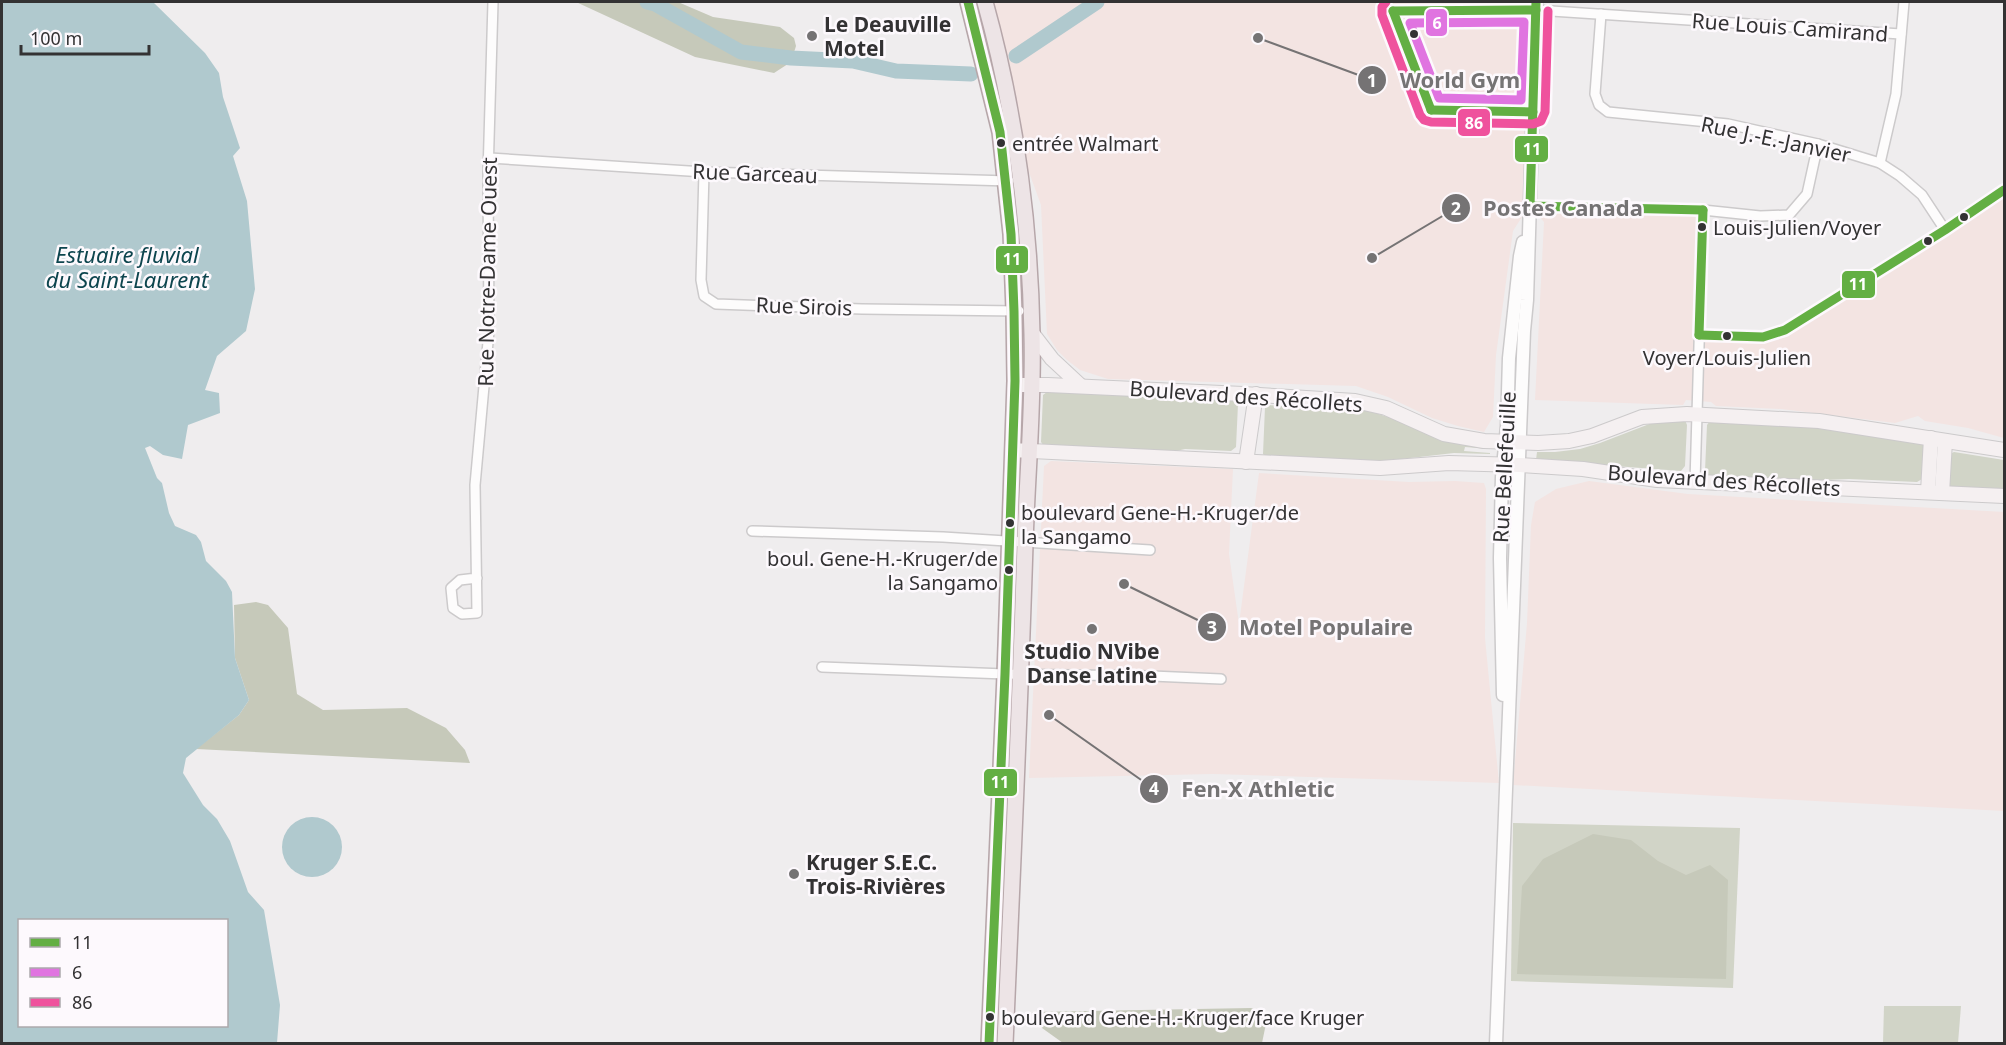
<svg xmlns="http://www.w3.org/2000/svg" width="2006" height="1045" font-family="'Noto Sans',sans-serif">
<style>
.commercial{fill:#f3e4e2}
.green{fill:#d1d4c7}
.forest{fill:#c6c9ba}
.water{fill:#b0c9ce;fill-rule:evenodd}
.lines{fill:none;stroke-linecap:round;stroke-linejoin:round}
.river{stroke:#b0c9ce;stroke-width:15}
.minor-casing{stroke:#cccacb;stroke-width:12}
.tertiary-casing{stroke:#cccacb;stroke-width:15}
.secondary-casing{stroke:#cccacb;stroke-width:16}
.primary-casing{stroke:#b6a6a9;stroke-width:18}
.minor{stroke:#fdfcfc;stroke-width:9}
.tertiary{stroke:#fdfcfc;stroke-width:12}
.secondary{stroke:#f5f0f1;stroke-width:14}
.primary{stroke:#ede4e6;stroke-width:15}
.bus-1-casing{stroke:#fdf9fd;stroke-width:14}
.bus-2-casing{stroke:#fdf9fd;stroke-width:14}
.bus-3-casing{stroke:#fdf9fd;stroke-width:14}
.bus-1{stroke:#63af43;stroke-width:9}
.bus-2{stroke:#e074e0;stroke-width:9}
.bus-3{stroke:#ef529d;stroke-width:9}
.bus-dot{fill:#333233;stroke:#fdf9fd;stroke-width:2}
.poi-dot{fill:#757374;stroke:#fdf9fd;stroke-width:2}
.labels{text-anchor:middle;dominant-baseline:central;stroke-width:5;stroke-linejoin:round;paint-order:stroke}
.bus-label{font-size:20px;fill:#333233;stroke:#fdf9fd;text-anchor:start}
.poi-label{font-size:21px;font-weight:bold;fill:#333233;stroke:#fdf9fd;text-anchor:start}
.street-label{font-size:21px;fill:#333233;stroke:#fdf9fd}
.water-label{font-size:22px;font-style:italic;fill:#0d454e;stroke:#fdf9fd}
.leader{fill:none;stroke:#757374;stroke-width:2}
.callout-dot{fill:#757374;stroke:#fdf9fd;stroke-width:2}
.mark-label{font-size:18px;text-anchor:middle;font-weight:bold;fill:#fff}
.callout-label{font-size:22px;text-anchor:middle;font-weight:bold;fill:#757374;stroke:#fdf9fd;stroke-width:5;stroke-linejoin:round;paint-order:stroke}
.line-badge{stroke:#fdf9fd;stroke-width:2}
.badge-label{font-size:16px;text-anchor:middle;font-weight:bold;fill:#fff}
</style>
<rect width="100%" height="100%" fill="#efedee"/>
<g class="commercial">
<path d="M988,2H1536L1529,206L1513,231L1496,355L1493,417L1484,432L1458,426L1432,418L1388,397L1356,386L1108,379L1080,370L1067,360L1057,350L1047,334L1041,205L1014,131Z"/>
<path d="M2004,186V438L1968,428L1925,421L1918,416L1895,423L1781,409L1716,406L1711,402L1686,400L1683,405L1535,400L1544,222L1530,206L1703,210L1699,335L1763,337L1791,327Z"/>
<path d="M1051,461L1233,469L1229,554L1239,624L1259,473L1409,482L1455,481L1484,483L1486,489L1485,638L1499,783L1213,774L1029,778L1044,466Z"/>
<path d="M1589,481L1688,494L2004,512V811L1513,785L1527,623L1531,525L1535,502L1556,489Z"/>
</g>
<g class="green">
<path d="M1047,392L1236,400L1238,404L1236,447L1231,451L1185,449L1167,453L1044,446L1041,442L1043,395Z"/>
<path d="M1267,405L1362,409L1398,420L1431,436L1447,441L1490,447V449L1465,447L1464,451L1490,453V454L1454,453L1384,461L1265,456L1263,454L1265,407Z"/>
<path d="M1685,420L1687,425L1685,466L1681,471L1536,460L1537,452H1555L1580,449L1600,443L1652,423Z"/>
<path d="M1710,421L1776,424L1837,429L1923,443L1925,447L1922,479L1917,482L1849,479L1798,481L1706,476L1705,471L1707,425Z"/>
<path d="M1954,452L2004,460V491L1949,487L1950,454Z"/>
<path d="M1513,823L1740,828L1733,988L1511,981Z"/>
<path d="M1884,1006H1961L1958,1043H1883Z"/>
</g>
<g class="forest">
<path d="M576,2H678L713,17L780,27L794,38L796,46L791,62L774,73L695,57Z"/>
<path d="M256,602L268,605L288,628L297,694L323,710L407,708L446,728L465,750L470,763L196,749L239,715L249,700L235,658L234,605Z"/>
<path d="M1593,834L1631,840L1658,861L1686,875L1710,865L1728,880L1726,979L1517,974L1522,886L1543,859Z"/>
<path d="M1251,1008L1268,1014L1262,1043H1063L1042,1028L1032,1012Z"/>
</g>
<g class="water">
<path d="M2,2H153L205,53L219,73L223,97L240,148L233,156L247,201L255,289L246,331L217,356L205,390L219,393L220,413L188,425L182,459L163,455L150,446L145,448L157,478L162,483L169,513L175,526L196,535L201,542L206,561L226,581L232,592L235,658L249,700L239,715L186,758L183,773L203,805L217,819L230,841L248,892L264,910L280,1005L277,1043H2ZM20,920H226V1026H20Z"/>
<circle cx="312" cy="847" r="30"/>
</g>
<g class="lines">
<g class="river">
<path d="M647,2L655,4L741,52L791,58L853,61L896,71L971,74"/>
<path d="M1016,56L1097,2"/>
</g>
<g class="minor-casing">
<g id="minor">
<path d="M1536,10L1901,34"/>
<path d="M1601,14L1595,94L1599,105L1608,112L1728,124L1818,144L1880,163L1900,176L1922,195L1945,230"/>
<path d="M490,158L704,172L1009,181"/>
<path d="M1880,163L1896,94L1904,2"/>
<path d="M704,172L701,280L704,296L716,304L862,309L1019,311"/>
<path d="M1530,206L1703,210L1760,216L1789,215L1807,194L1818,144"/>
<path d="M1699,335L1763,337L1785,330L1945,230L2004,190"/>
<path d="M1695,482L1703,210"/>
<path d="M752,531L943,537L1150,550"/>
<path d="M477,578L460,580L451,588L453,608L462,614L477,613L475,485L489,331L488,174L493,2"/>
<path d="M822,667L1005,674L1152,676L1221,679"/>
</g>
</g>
<g class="tertiary-casing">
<g id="tertiary">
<path d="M1503,695L1500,558L1502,477L1507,426L1509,358L1520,256L1523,242"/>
<path d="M1496,1044L1524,331L1527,300L1536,2"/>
</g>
</g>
<g class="secondary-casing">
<g id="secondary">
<path d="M1032,333L1052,359L1081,386"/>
<path d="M1015,385H1048L1243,394L1355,401L1386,408L1444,434L1484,441L1538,443L1569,441L1592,436L1642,417L1687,414L1819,421L2004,450"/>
<path d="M1013,450L1380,468L1449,463L1520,465L1583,469L1657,480L2004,496"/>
<path d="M1246,462L1256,394"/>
<path d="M1928,492L1931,438"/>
<path d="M1942,493L1945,441"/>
</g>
</g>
<g class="primary-casing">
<g id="primary">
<path d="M968,2L1000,132L1011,234L1014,311L1015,381L1005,674L989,1044"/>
<path d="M985,2C1015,110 1030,222 1032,334C1034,404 1027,474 1025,544C1020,711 1012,877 1005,1044"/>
</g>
</g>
<use href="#minor" class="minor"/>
<use href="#tertiary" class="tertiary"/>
<use href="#secondary" class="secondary"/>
<use href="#primary" class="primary"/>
<g class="bus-1-casing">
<g id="bus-1">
<path d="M968,2L1000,132L1011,234L1014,311L1015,381L1005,674L989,1044"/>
<path d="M1393,11L1536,10"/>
<path d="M1393,11L1431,110"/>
<path d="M1431,110L1533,112"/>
<path d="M1530,206L1536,2"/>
<path d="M1530,206L1703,210"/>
<path d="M1699,335L1763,337L1785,330L1945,230L2004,190"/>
<path d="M1699,335L1703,210"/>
</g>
</g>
<g class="bus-2-casing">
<path id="bus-2" d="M1524,22L1521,100L1439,98L1410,23Z"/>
</g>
<g class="bus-3-casing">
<path id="bus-3" d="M1386,2L1382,7V15L1420,115L1424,120L1431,122L1533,124L1541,121L1545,112L1548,11"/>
</g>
<use href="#bus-1" class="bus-1"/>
<use href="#bus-2" class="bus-2"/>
<use href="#bus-3" class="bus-3"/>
</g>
<g class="bus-dot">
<circle cx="1414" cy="34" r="5"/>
<circle cx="1001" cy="143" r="5"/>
<circle cx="1964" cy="217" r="5"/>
<circle cx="1702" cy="227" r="5"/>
<circle cx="1928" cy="241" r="5"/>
<circle cx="1727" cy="336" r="5"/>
<circle cx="1010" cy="523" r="5"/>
<circle cx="1009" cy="570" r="5"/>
<circle cx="990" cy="1017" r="5"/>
</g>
<g class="poi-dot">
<circle cx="812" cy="36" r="6"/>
<circle cx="1092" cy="629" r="6"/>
<circle cx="794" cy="874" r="6"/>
</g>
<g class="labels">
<g class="bus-label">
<text x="1012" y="143">entrée Walmart</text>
<text x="1713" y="227">Louis-Julien/Voyer</text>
<text x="1727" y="357" text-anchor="middle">Voyer/Louis-Julien</text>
<text x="1021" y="512">boulevard Gene-H.-Kruger/de<tspan x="1021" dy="24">la Sangamo</tspan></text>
<text x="998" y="558" text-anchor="end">boul. Gene-H.-Kruger/de<tspan x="998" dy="24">la Sangamo</tspan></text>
<text x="1001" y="1017">boulevard Gene-H.-Kruger/face Kruger</text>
</g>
<g class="poi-label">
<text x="824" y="24">Le Deauville<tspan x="824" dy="24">Motel</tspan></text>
<text x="1092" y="651" text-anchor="middle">Studio NVibe<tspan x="1092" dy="24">Danse latine</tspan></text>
<text x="806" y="862">Kruger S.E.C.<tspan x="806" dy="24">Trois-Rivières</tspan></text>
</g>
<g class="street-label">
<text transform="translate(1790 27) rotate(4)">Rue Louis Camirand</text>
<text transform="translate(1776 139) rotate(12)">Rue J.-E.-Janvier</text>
<text transform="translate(755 173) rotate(2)">Rue Garceau</text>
<text transform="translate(487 272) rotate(-89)">Rue Notre-Dame Ouest</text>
<text transform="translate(804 306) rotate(2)">Rue Sirois</text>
<text transform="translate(1246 396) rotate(4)">Boulevard des Récollets</text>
<text transform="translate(1504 467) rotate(-87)">Rue Bellefeuille</text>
<text transform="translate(1724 480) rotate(4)">Boulevard des Récollets</text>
</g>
<g class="water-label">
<text x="127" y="254">Estuaire fluvial<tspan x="127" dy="25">du Saint-Laurent</tspan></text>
</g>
</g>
<path class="leader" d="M1258 38L1372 80M1372 258L1456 208M1124 584L1212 627M1049 715L1154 789"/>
<g class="callout-dot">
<circle cx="1258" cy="38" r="6"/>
<circle cx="1372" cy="258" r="6"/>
<circle cx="1124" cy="584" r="6"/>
<circle cx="1049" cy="715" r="6"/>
<circle cx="1372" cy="80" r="15"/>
<circle cx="1456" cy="208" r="15"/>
<circle cx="1212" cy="627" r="15"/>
<circle cx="1154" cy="789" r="15"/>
</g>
<g class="mark-label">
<text x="1372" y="87">1</text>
<text x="1456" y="215">2</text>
<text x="1212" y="634">3</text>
<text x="1154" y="795">4</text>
</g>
<g class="callout-label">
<text x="1460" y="88">World Gym</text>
<text x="1563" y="216">Postes Canada</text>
<text x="1326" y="635">Motel Populaire</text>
<text x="1258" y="797">Fen-X Athletic</text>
</g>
<g class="line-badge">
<rect x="1425" y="8" width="23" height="29" rx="6" fill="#e074e0"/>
<rect x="1457" y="108" width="34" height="29" rx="6" fill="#ef529d"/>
<rect x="1514" y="135" width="35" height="28" rx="6" fill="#63af43"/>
<rect x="995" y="245" width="34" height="29" rx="6" fill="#63af43"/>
<rect x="1841" y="270" width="35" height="29" rx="6" fill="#63af43"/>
<rect x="983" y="768" width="35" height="29" rx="6" fill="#63af43"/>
</g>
<g class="badge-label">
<text x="1437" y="29">6</text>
<text x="1474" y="129">86</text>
<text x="1532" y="155">11</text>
<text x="1012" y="265">11</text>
<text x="1858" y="290">11</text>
<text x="1000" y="788">11</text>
</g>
<rect width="2006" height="1045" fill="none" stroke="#333233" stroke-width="6"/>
<rect x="18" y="919" width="210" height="108" fill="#fdf9fd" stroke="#aca9ac" stroke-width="1.5"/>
<rect x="30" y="938" width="30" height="9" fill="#63af43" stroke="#aca9ac" stroke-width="1.5"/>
<text x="72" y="949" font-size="18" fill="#333233">11</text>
<rect x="30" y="968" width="30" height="9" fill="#e074e0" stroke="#aca9ac" stroke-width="1.5"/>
<text x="72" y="979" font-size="18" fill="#333233">6</text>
<rect x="30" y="998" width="30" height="9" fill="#ef529d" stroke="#aca9ac" stroke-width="1.5"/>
<text x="72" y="1009" font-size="18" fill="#333233">86</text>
<path d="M21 45v9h128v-9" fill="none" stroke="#333233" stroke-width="3"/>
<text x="30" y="45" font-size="18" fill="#333233" stroke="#fdf9fd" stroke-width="4.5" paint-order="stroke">100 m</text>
</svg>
